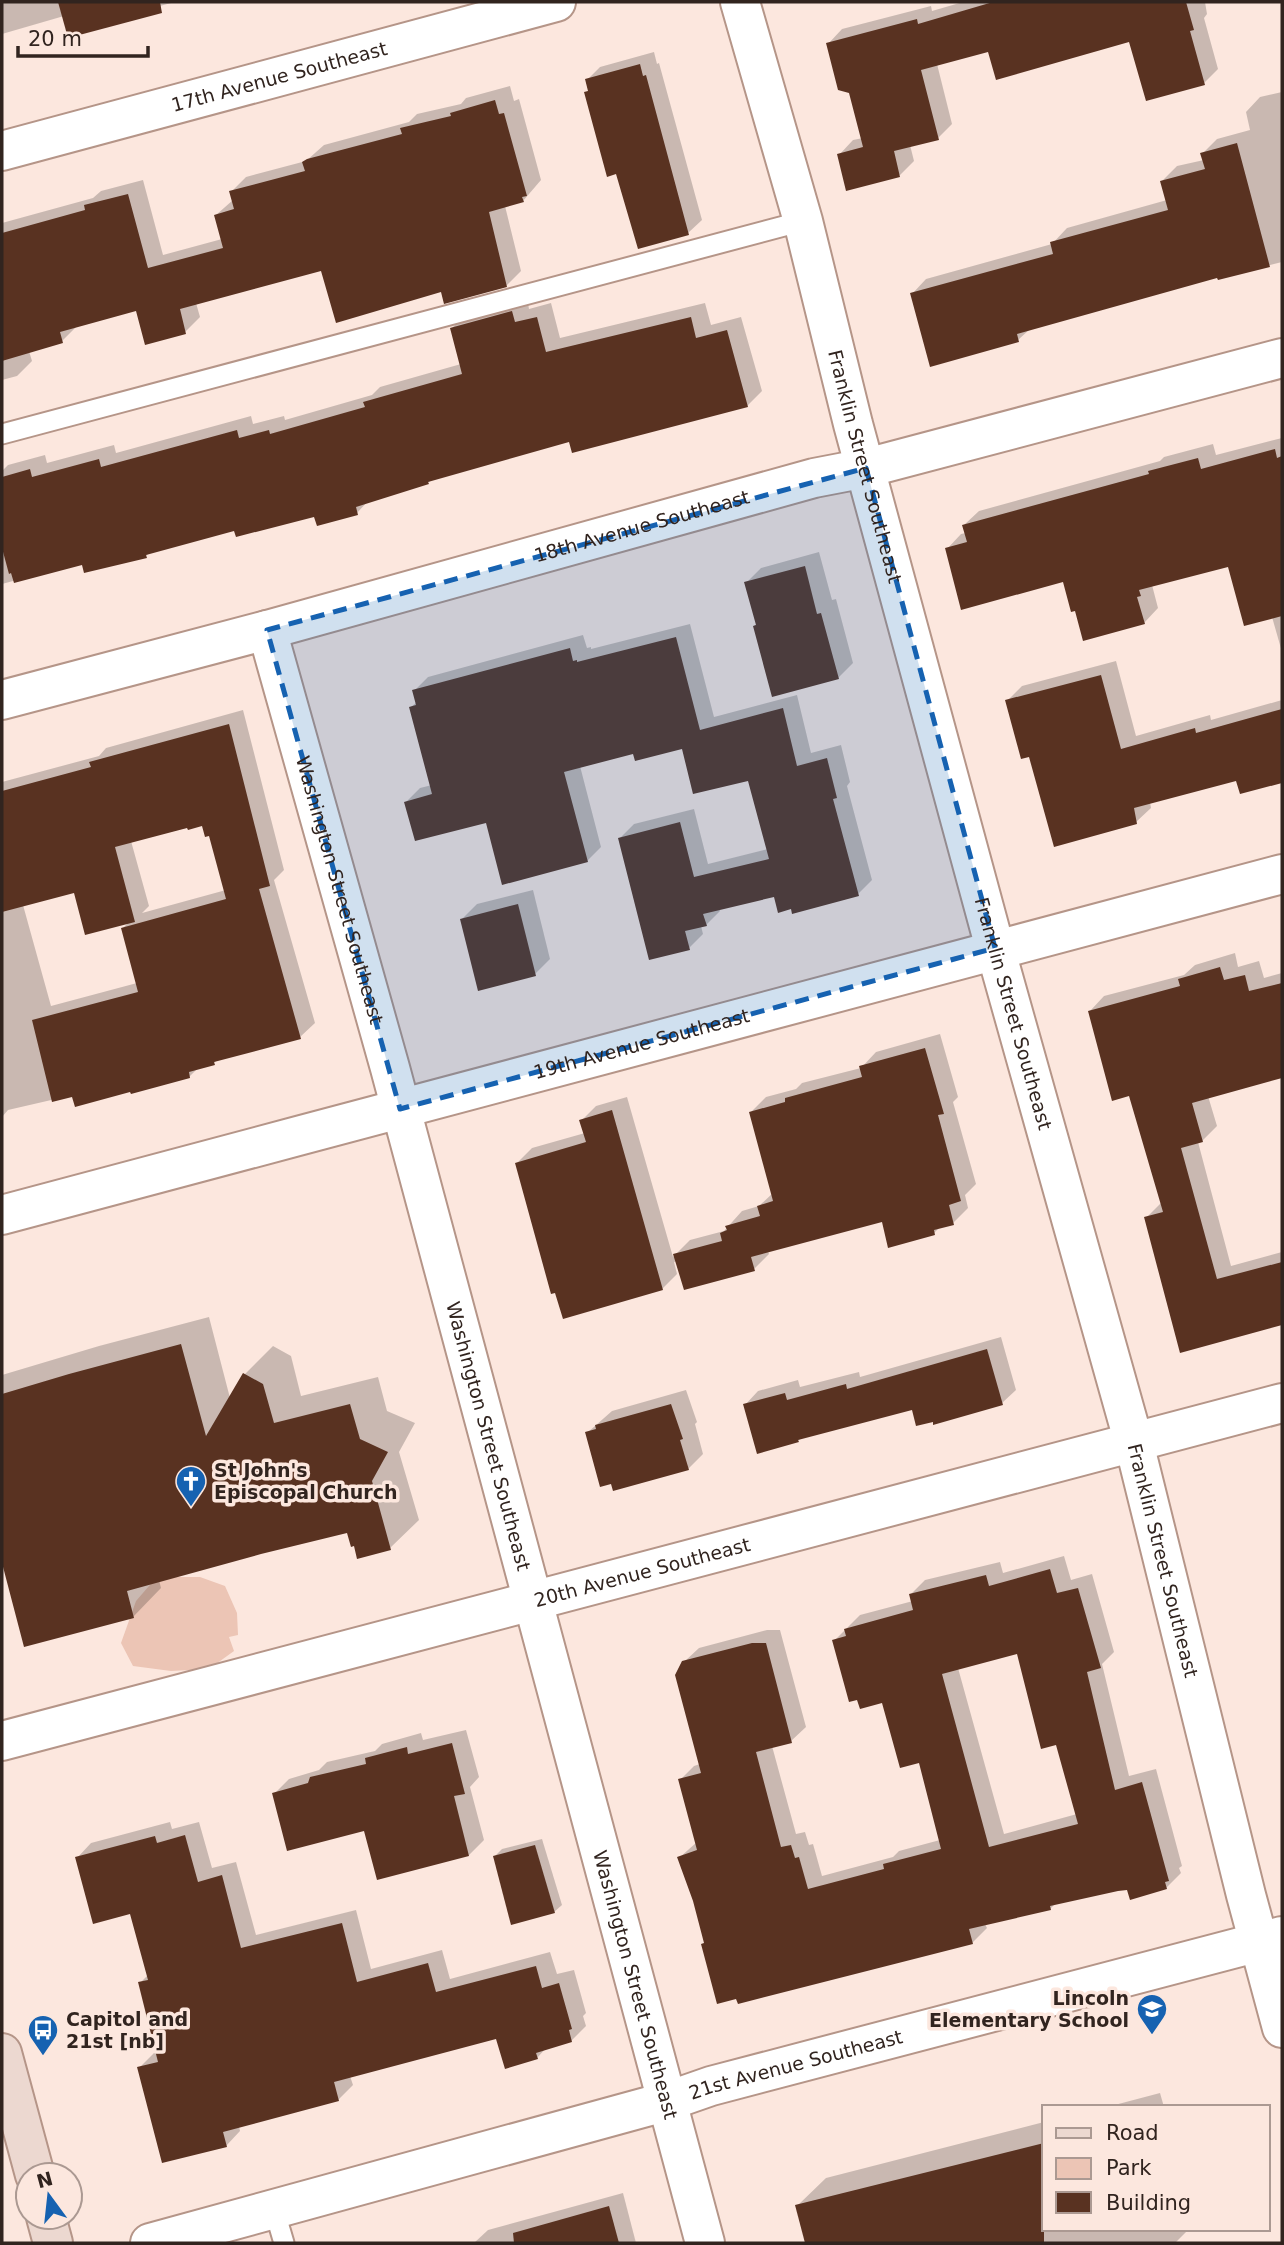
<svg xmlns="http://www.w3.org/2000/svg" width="1284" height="2245" font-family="'DejaVu Sans',sans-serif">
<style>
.green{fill:#ecc5b5}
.shadow{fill:#0003;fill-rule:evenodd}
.building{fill:#593221;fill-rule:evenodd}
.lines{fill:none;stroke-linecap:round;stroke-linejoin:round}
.service-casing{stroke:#b59588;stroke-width:23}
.minor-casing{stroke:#b59588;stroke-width:42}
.secondary-casing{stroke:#b59588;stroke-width:42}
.service{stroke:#fff;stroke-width:19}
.minor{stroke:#fff;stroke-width:38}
.secondary{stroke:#ecd8d0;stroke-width:38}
.marked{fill:#1662b1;fill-opacity:0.2;stroke:#1662b1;stroke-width:5;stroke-dasharray:14 9;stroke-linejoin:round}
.labels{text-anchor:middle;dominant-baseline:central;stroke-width:7;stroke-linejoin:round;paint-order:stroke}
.street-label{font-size:19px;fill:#31241f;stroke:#fce7de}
.poi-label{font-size:19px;font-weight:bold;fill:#31241f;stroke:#fce7de;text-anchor:start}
</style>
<rect width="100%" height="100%" fill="#fce7de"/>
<path class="green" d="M176,1577H200L225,1586L237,1613L238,1635L229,1637L234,1651L209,1669L171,1671L133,1666L121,1643L136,1601L155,1579Z"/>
<g class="shadow">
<path d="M2,2H175L114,18L64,16L2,34Z"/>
<path d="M963,2H1205L1207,14L1204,18L1218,69L1204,83L1131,39L989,50L937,64L952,124L938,138L910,145L914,161L900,175L839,155L853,140L863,138L850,92L828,44L842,29L931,6L932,11Z"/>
<path d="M654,52L657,64L659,63L702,220L688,233L618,172L586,93L590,89L587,80L600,67Z"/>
<path d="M510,86L514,101L519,99L541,180L523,201L505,206L521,271L506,286L442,290L322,269L196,303L200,317L185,332L137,309L77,326L62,341L29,351L32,361L17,376L2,380V223L93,198L101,191L143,180L163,255L222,239L216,215L233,200L231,192L246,177L306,161L324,145L409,122L417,114L461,104L466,98Z"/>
<path d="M1282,92V262L1219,278L1218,276L1030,329L1018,340L912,294L926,279L1052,244L1067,228L1167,200L1162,181L1177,166L1204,160L1202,154L1217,139L1250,130L1246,112L1260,97Z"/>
<path d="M527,297L529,309L551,303L560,338L705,303L711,325L741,317L762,391L747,406L571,440L432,479L428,483L368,501L357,513L316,515L235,529L150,552L146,556L83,562L2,584V471L8,465L45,455L47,463L114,445L116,453L251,416L253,424L284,416L285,420L372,395L380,387L461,364L452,328L467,313Z"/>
<path d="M1282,438V652L1272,617L1229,565L1152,585L1158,608L1144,623L1076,609L1064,580L947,549L961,534L966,533L964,525L979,511L1160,461L1164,457L1213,444L1216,455Z"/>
<path d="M819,552L832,600L836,599L853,663L838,678L754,626L757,624L746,583L761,568Z"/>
<path d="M690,624L714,717L797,695L811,753L841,745L850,782L847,786L872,880L858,894L792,907L775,895L719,908L720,911L706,925L701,926L703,934L689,948L620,838L634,824L694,809L708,864L768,849L749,779L683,747L634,752L580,766L601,847L587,861L487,821L406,802L420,788L432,785L411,707L417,702L414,691L428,677L583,635L587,648L591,647V649Z"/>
<path d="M1116,661L1136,736L1210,715L1211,720L1282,700V765L1150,802L1151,808L1136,822L1031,755L1007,701L1022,686Z"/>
<path d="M243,710L284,870L274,880L315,1023L300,1037L218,1059L214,1063L199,1067L189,1077L131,1090L73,1095L8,1110L2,1117V782L99,756L106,748ZM203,824L210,834L226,890L142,913L149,906L131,841ZM75,891L130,921L123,928L137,983L51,1006L23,905Z"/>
<path d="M533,890L550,959L535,974L462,919L477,904Z"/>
<path d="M1235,953L1238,967L1259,961L1264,978L1282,973V1036H1280L1282,1044L1267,1059L1208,1096L1217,1126L1202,1141L1198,1142L1231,1266L1282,1252V1323L1181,1351L1146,1218L1162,1202L1130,1094L1090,1011L1104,996L1184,975L1195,965Z"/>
<path d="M940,1034L958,1097L953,1102L976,1184L965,1195L968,1208L953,1223L941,1226L934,1233L883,1220L768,1251L769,1254L754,1269L677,1261L674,1262L677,1274L662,1289L517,1163L532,1148L585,1133L581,1121L596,1106L627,1097L673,1257L690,1240L724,1231L742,1211L759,1206L773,1193L751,1112L766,1097L796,1089L802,1083L861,1068L876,1052Z"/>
<path d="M209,1317L230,1398L245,1374L273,1346L291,1356L301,1396L378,1377L387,1411L415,1423L399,1452L419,1520L390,1548L349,1530L159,1580L161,1588L133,1617L25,1645L2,1557V1375L99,1346Z"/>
<path d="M1001,1337L1016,1390L1002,1403L913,1408L801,1438L798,1441L745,1405L758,1391L798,1380L800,1387L859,1372L860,1377Z"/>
<path d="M686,1390L697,1422L695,1424L703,1454L688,1469L587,1433L612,1411Z"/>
<path d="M1064,1556L1071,1580L1092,1574L1114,1652L1102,1664L1129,1776L1156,1769L1182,1866L1179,1868L1181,1873L1166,1888H1128L1055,1904L1050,1909L985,1924L987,1928L972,1943L706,1942L695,1901L679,1858L697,1842L680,1780L694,1766L700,1764L684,1662L699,1648L767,1630H780L806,1727L791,1741L772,1746L796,1834L805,1832L809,1845L813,1844L822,1876L893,1857L899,1851L940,1840L920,1761L884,1701L834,1641L860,1615L913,1601L911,1594L925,1580L1000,1562L1003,1573ZM1019,1652L1058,1743L1077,1814L1004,1834L958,1668Z"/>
<path d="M466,1730L479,1777L470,1787L484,1840L469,1855L365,1828L274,1794L289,1779L319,1770L327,1762L375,1751L382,1744L421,1733L423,1740Z"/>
<path d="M170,1822L172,1829L199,1822L212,1868L236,1862L256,1935L356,1910L371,1969L442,1950L450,1979L550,1952L557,1974L574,1970L586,2013L583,2016L586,2026L571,2041L547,2047L537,2058L497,2036L350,2076L353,2085L338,2100L239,2126L240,2131L226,2146L139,2068L154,2053L158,2052L140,1983L148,1975L132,1912L77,1858L91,1843Z"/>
<path d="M542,1839L562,1905L554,1912L495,1856L502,1849Z"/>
<path d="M1160,2093L1164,2107H1107Z"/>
<path d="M1044,2122V2229H1189L1175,2243H807L797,2206L826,2178Z"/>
<path d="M623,2193L636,2243H474L488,2230Z"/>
</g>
<g class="building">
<path d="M58,2H160L162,13L68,38Z"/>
<path d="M993,2H1186L1194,30L1190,31L1205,85L1146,101L1129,42L996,80L988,52L921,70L939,140L894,151L900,177L846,191L837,154L863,147L849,93L838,90L826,43L917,19L918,24Z"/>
<path d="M640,64L643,76L646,75L689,235L638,249L616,174L607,177L584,92L588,91L585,79Z"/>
<path d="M495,100L499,114L504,113L527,196L522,197L524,202L489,212L507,287L444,304L441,292L336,323L321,271L180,309L186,334L145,345L136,311L60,332L63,343L2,361V233L85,210L84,205L128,194L148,268L223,248L214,215L234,209L229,191L305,171L302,162L307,159L402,134L400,128L451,116L450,113Z"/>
<path d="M1237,143L1270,267L1218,280L1217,278L1017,334L1019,342L930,367L910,293L1053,254L1050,242L1168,210L1160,181L1205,169L1200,153Z"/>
<path d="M512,311L515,322L537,317L546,352L691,317L696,338L727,330L748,407L572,453L569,442L428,482L429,484L356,507L358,515L317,526L314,517L236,537L234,531L146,555L147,558L84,573L82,565L14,583L11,573L9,574L2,548V477L30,469L32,477L99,459L101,467L237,430L239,438L269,430L270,434L365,407L363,402L462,374L450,328Z"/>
<path d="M1275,449L1277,458L1282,456V616L1244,626L1228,567L1139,590L1141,596L1137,597L1145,624L1083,641L1075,611L1071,612L1063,582L961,610L945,548L967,542L962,525L1149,474L1148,471L1198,458L1201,469Z"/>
<path d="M805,566L817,614L821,613L839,679L772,697L753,626L756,625L744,582Z"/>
<path d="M676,637L700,730L783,708L797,766L827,758L837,798L833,799L859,896L792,914L791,909L778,913L774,897L703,914L707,926L685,931L690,950L649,960L618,838L680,822L694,877L769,859L748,781L693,794L682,749L635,761L633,754L564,772L588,862L502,885L486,823L415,841L404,802L432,794L409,707L416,705L412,690L570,648L573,661L577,660V662Z"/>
<path d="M1101,675L1121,749L1195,728L1196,733L1282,709V783L1240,794L1236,781L1134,808L1137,824L1054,847L1029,757L1021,759L1005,700Z"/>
<path d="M229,724L270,886L259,889L301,1039L214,1062L215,1065L189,1072L190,1078L131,1094L130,1092L75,1107L72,1097L52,1102L32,1020L138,992L121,928L226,899L209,836L205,837L202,826L188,830L187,828L115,847L135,922L85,935L74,893L2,912V791L91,767L89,762Z"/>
<path d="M518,904L536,976L478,991L460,919Z"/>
<path d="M1220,967L1224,980L1245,975L1249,991L1282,983V1078L1192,1103L1203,1142L1181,1148L1217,1279L1282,1262V1325L1180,1353L1144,1217L1163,1212L1129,1096L1112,1101L1088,1011L1180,986L1178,979Z"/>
<path d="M925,1048L944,1114L938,1115L961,1201L949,1205L954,1225L934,1230L935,1235L888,1248L882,1222L751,1257L755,1271L684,1290L673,1254L722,1241L720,1233L727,1230L725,1226L760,1216L757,1206L773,1201L749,1112L785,1102V1098L862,1077L859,1066Z"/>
<path d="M612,1110L663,1290L563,1319L555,1293L551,1294L515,1163L586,1142L579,1120Z"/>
<path d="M181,1344L206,1436L243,1373L263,1384L274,1423L350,1404L360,1439L388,1452L372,1481L391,1550L357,1559L354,1546L351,1547L347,1533L261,1554L127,1591L134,1618L24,1647L2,1563V1394L69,1374Z"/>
<path d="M987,1349L1003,1405L933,1425V1422L916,1426L912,1410L798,1440L799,1442L757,1454L743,1404L785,1393L787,1400L846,1384L847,1389Z"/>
<path d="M671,1404L683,1439L680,1440L689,1470L613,1491L611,1484L600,1487L585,1432L596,1429L595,1425Z"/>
<path d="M1050,1569L1057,1593L1078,1588L1101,1668L1087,1672L1115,1790L1142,1782L1169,1881L1165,1882L1167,1889L1130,1900L1127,1890L1118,1891L1050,1906L1051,1910L969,1929L973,1944L738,2004L736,1999L717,2004L701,1944L704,1943L693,1901L677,1857L697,1850L678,1779L701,1773L675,1675L682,1661L752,1643H766L792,1743L756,1752L781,1847L791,1845L795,1858L799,1857L808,1889L884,1869L883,1864L941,1849L919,1763L900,1768L882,1703L860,1709L857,1700L849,1702L832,1640L846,1636L844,1629L913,1610L909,1594L986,1575L989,1586ZM1017,1654L1041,1749L1056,1745L1078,1824L989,1847L942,1674Z"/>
<path d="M452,1743L465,1794L454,1796L469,1856L377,1880L364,1831L287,1851L272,1793L308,1783L310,1777L366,1764L365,1758L407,1747L408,1754Z"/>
<path d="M185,1835L198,1882L222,1875L241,1948L342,1923L357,1982L428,1963L436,1992L536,1966L542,1988L559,1983L572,2029L569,2030L572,2042L536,2053L538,2059L505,2069L496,2039L334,2082L339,2101L223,2132L227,2147L162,2163L137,2067L158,2062L138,1982L148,1980L130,1914L93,1924L75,1857L155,1836L157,1843Z"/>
<path d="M535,1845L555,1913L511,1925L493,1856Z"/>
<path d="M1044,2143V2243H805L795,2205Z"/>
<path d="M609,2206L619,2243H514L513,2233Z"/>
</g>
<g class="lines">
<g class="service-casing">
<g id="service">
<path d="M2,434L803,221"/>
<path d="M274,2209L284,2243"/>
</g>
</g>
<g class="minor-casing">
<g id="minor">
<path id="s1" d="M740,2L803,221L853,424L995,948L1134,1443L1246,1895L1282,2028"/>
<path id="s2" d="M2,151L556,2"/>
<path id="s3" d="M267,630L390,1068L705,2243"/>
<path id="s4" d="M2,700L267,630L814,478L866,468L1282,358"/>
<path id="s5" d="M2,1215C429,1102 855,984 1282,874"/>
<path id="s6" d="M2,1741L1282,1403"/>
<path id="s7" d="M150,2243L668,2101L711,2086L1282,1936"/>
</g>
</g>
<g class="secondary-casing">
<g id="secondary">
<path d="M2,2053L35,2175"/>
<path d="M46,2217L53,2243"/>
</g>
</g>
<use href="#service" class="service"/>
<use href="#minor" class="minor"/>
<use href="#secondary" class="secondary"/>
</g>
<path class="marked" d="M866,468L995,948L400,1109L267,630Z"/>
<defs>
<g id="church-pin" transform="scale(1.575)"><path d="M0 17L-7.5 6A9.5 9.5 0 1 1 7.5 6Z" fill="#1662b1" stroke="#fce7de"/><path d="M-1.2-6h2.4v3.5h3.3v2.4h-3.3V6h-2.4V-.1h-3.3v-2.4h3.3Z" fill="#fff"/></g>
<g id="school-pin" transform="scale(1.575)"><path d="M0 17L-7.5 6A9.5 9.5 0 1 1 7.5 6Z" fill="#1662b1" stroke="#fce7de"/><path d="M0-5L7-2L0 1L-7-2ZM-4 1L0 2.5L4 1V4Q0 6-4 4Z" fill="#fff"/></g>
<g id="bus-pin" transform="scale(1.575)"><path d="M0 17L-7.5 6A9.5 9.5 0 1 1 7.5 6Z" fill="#1662b1" stroke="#fce7de"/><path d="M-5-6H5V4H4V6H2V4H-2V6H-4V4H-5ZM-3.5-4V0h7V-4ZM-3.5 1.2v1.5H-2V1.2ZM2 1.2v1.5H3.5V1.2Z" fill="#fff"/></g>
</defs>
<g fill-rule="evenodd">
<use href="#church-pin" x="191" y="1481"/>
<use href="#school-pin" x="1152" y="2009"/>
<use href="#bus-pin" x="43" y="2030"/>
</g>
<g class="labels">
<g class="street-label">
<text stroke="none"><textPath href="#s2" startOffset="287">17th Avenue Southeast</textPath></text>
<text stroke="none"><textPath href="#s1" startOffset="481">Franklin Street Southeast</textPath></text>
<text stroke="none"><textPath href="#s4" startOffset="663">18th Avenue Southeast</textPath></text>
<text stroke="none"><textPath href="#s3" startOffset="270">Washington Street Southeast</textPath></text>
<text stroke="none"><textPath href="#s1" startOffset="1048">Franklin Street Southeast</textPath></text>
<text stroke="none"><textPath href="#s5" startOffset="662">19th Avenue Southeast</textPath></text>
<text stroke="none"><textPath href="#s3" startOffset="836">Washington Street Southeast</textPath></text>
<text stroke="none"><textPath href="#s1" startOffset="1615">Franklin Street Southeast</textPath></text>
<text stroke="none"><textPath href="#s6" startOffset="662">20th Avenue Southeast</textPath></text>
<text stroke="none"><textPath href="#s3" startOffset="1404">Washington Street Southeast</textPath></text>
<text stroke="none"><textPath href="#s7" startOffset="670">21st Avenue Southeast</textPath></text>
</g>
<g class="poi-label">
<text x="214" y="1470">St John's<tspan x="214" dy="22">Episcopal Church</tspan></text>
<text x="1129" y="1998" text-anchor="end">Lincoln<tspan x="1129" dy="22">Elementary School</tspan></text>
<text x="66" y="2019">Capitol and<tspan x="66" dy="22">21st [nb]</tspan></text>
</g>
</g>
<rect width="1284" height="2245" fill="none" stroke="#31241f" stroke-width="7"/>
<rect x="1042" y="2105" width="228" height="126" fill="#fce7de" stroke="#ab9992" stroke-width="2"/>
<rect x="1056" y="2128" width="35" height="10" fill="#ecd8d0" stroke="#ab9992" stroke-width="2"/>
<text x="1106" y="2140" font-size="21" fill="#31241f">Road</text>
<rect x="1056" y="2158" width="35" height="21" fill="#ecc5b5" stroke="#ab9992" stroke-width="2"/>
<text x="1106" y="2175" font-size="21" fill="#31241f">Park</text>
<rect x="1056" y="2192" width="35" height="21" fill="#593221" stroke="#ab9992" stroke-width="2"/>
<text x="1106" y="2210" font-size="21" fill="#31241f">Building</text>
<g transform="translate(49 2196) rotate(345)"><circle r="33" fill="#fce7de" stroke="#ab9992" stroke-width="2"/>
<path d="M0-5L12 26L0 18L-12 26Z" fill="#1662b1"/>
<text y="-10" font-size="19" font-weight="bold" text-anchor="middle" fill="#31241f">N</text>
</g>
<path d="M18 46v10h130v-10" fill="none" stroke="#31241f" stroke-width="3.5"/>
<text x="28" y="46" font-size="21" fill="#31241f" stroke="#fce7de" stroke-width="5" paint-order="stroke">20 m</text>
</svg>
